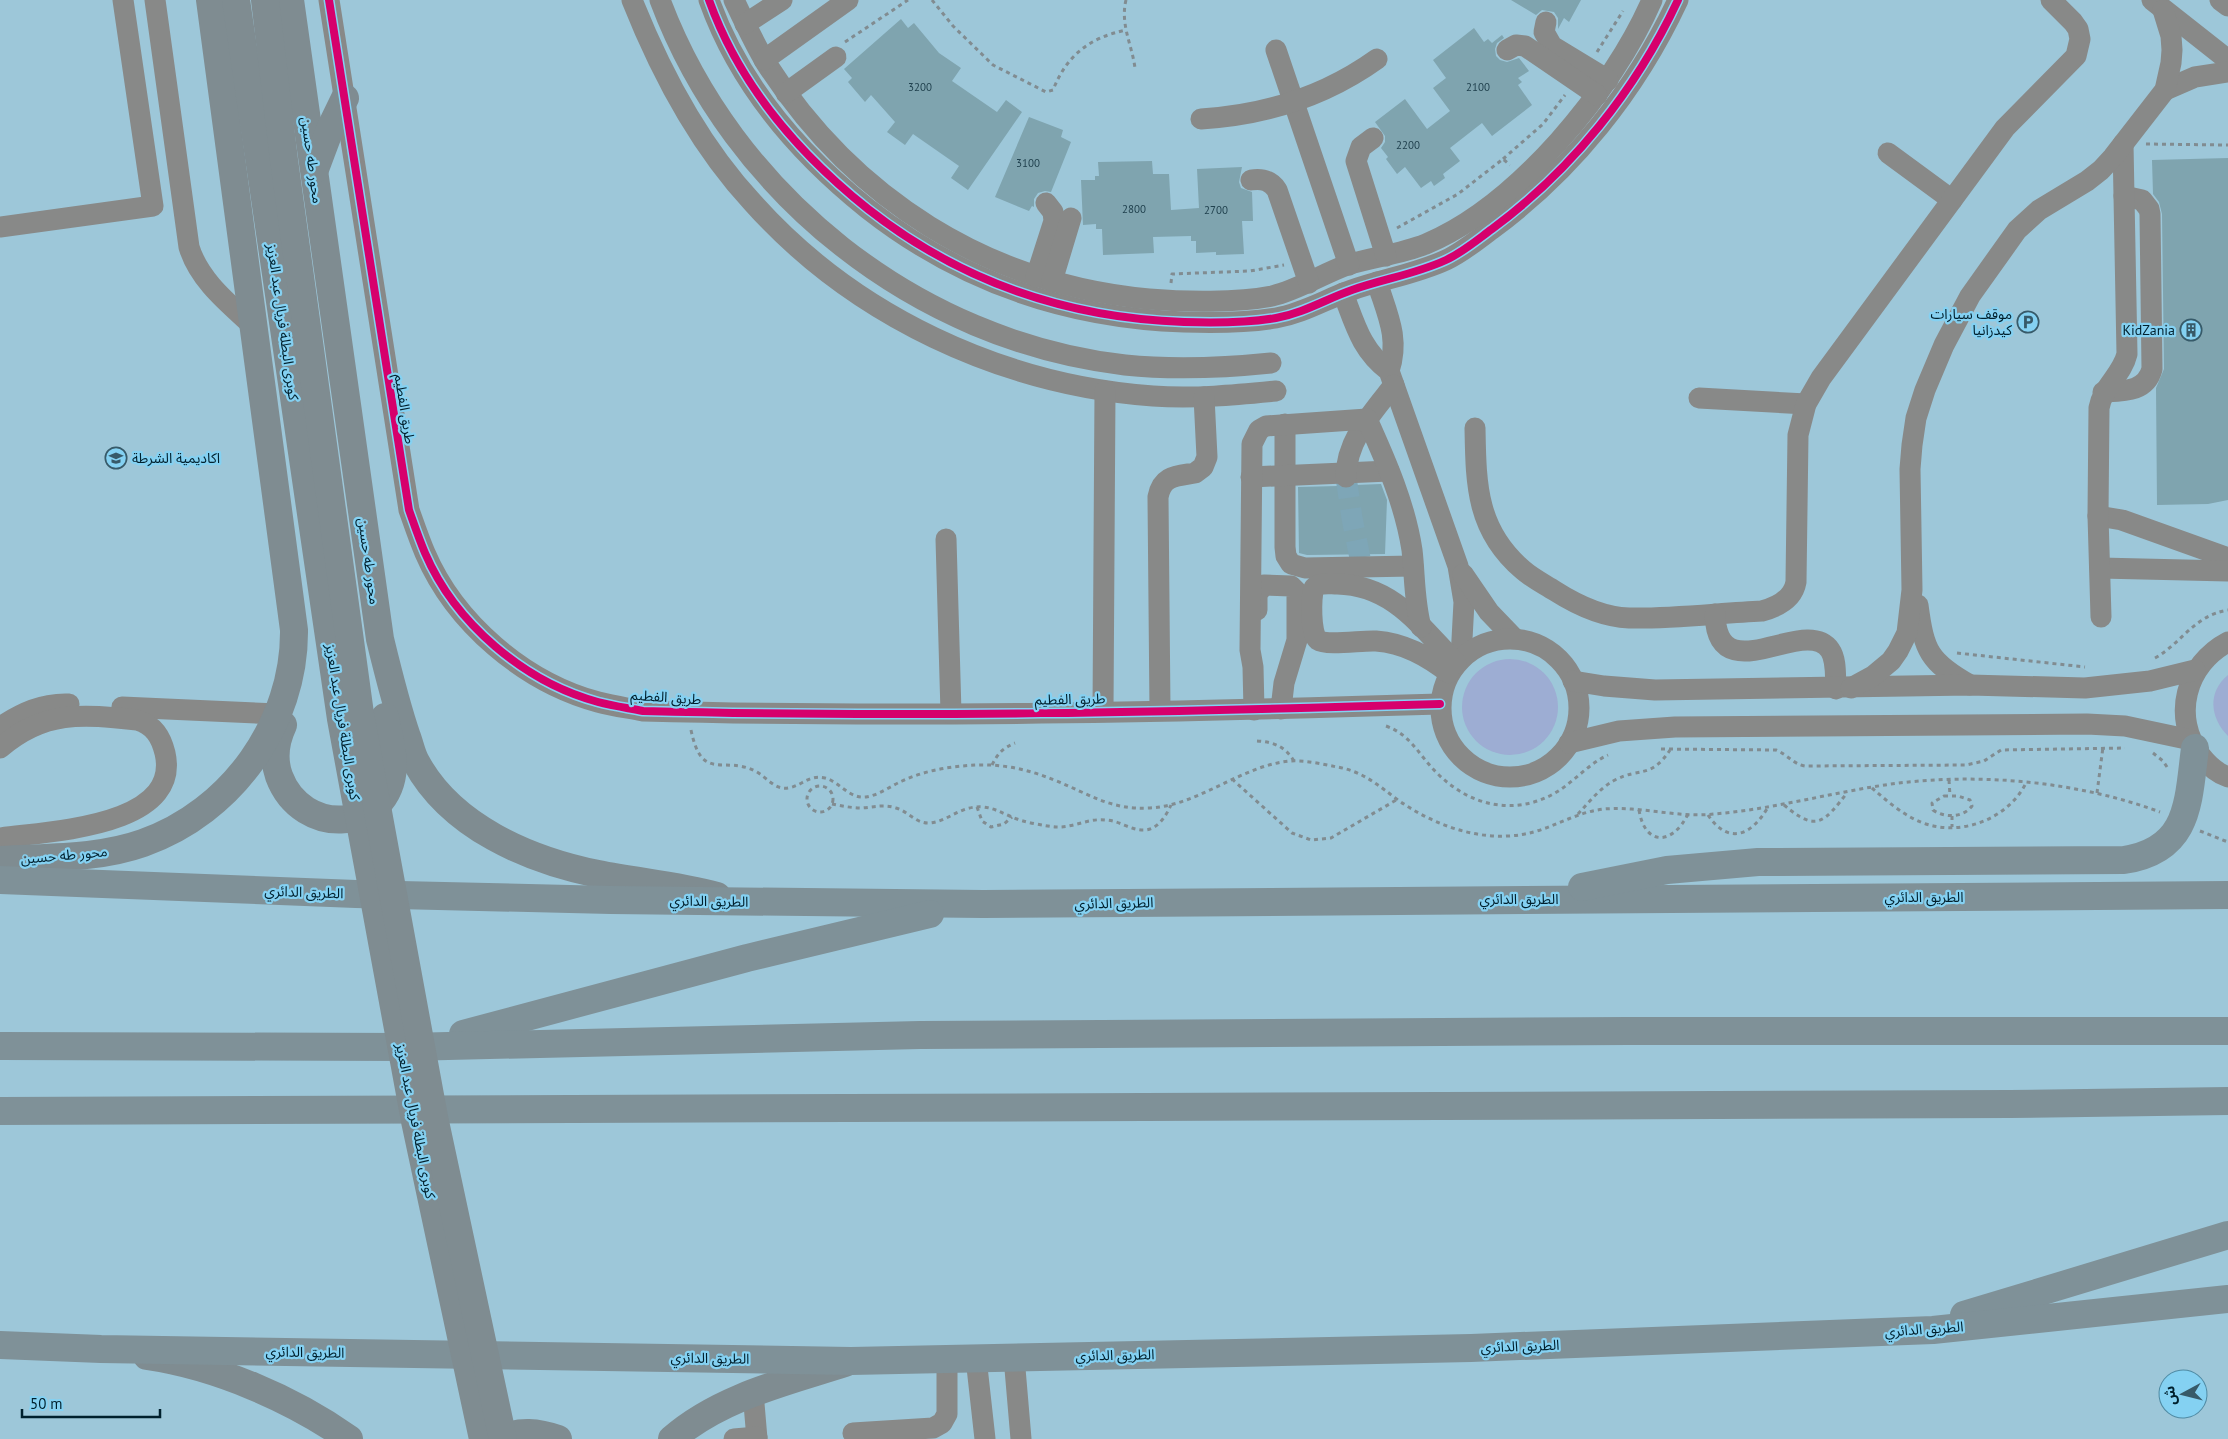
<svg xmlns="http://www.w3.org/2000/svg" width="2228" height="1439" font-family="'PT Sans','Noto Sans Arabic',sans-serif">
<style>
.green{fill:#9dadd3}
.building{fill:#7fa4af}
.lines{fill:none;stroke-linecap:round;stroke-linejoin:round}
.minor-tunnel{stroke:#7ea6b7;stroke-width:21;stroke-dasharray:21 11;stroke-linecap:butt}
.path{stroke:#818c91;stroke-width:3;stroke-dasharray:4 4;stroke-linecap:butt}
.minor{stroke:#888988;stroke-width:21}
.major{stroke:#7f8c91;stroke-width:28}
.highway{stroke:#7f9198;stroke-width:28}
.major-bridge{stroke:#7f8c91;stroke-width:28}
.cycleway-casing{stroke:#84d1f2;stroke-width:11}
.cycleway{stroke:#d6006c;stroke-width:8}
.labels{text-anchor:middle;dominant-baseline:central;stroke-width:4.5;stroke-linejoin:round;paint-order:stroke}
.number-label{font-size:11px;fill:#20414e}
.street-label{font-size:14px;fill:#00202d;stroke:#84d1f2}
.poi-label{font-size:14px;fill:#00202d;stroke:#84d1f2;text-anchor:end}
</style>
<rect width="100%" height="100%" fill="#9dc7d9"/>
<g class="green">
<circle cx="1510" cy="707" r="48"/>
<path d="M2228,675V736C2210,718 2207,692 2228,675Z"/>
</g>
<g class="building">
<path d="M1511,0H1581L1569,22L1564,18L1558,29V18L1554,12L1542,10L1536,15Z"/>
<path d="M901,19L908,28L914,23L939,53L961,68L952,81L997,112L1006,100L1022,112L968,190L951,178L959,166L913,134L905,145L887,132L895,122L871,95L865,102L848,82L852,78L844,69Z"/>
<path d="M1474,28L1484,42L1488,39L1492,43L1502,35L1504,38L1497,43L1495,49L1496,56L1500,60L1507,62L1519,58L1529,71L1518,78L1522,82L1518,85L1532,105L1492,136L1482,123L1450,148L1460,161L1443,174L1445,178L1434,186L1431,181L1421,188L1405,167L1397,174L1386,159L1388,157L1381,148L1385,142V136L1375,122L1405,99L1427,129L1450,111L1433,88L1446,78L1433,60Z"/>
<path d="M1029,117L1063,130L1061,137L1071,142L1051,192L1045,191L1038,193L1034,199V207L1032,206L1029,211L995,197Z"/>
<path d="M2228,158V500L2208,504L2157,505L2156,388L2164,369L2162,214L2159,202L2153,194L2152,160Z"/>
<path d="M1152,161L1153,174H1169L1171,210L1199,208L1197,169L1242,167L1239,182L1241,188L1252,192L1253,221H1242L1244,254L1216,255V252L1196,253V241H1191V236L1153,237L1154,253L1103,255L1102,229H1096V224L1083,225L1081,180H1095V176H1099L1098,162Z"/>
<path d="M1381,484L1387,500L1385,554L1307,555L1299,553L1298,487L1338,486L1345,489L1355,485Z"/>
</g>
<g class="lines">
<path class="minor-tunnel" d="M1346,477L1352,518L1360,558"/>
<g class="path">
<path d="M932,0L953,26L993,65L1046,92L1053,90C1067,55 1089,38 1126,30"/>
<path d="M1126,0C1120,24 1132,45 1135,68"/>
<path d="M845,42L908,0"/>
<path d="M1597,52L1623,11"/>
<path d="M2146,144L2228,145"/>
<path d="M1503,159L1543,124L1565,95"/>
<path d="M1397,228L1458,194L1503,159L1510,165"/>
<path d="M1171,283L1172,274L1250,271L1284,265"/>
<path d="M1957,653L2085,667"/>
<path d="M2155,658C2182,643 2193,616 2228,610"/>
<path d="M1386,726C1411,735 1418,754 1436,772C1468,805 1513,817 1555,793C1574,782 1588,764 1608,755"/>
<path d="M691,730C702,783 723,755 755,771C767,777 774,790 788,788C802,786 809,774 825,778C840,782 849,799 866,797C879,795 891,786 902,781C926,770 952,766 978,765C1004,764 1030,770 1054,780C1090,794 1109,810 1150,808C1200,805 1240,766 1290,761C1305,760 1322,764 1337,767C1362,771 1378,785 1398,800C1429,822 1469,838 1507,836C1546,835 1569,813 1604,809C1641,806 1677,818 1714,814C1776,809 1836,791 1899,783C1985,773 2079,782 2160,812"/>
<path d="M1257,741C1273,742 1285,746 1294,761"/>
<path d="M1661,749L1776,750C1788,755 1793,764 1805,766L1966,765L1984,761L2001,750L2125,748"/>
<path d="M2153,753L2163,761L2169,770"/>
<path d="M992,765C998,753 1003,748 1015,743"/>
<path d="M1232,779L1292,833L1311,840L1331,838L1398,799"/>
<path d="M1949,780L1950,796"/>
<circle cx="820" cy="799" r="13"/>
<path d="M1872,788C1887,801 1904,816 1923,823C1961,837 2008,819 2026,783"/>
<path d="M2097,793L2103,747"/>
<path d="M1944,796H1958L1970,800L1972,806C1963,818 1944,818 1933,810L1932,803Z"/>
<path d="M832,804C842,806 852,808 862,808C874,807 885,804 896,808C908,811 916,824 930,823C949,821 961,805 983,807C994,808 1002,813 1012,817C1022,822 1045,826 1056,827C1073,828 1088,818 1105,820C1119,820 1131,831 1145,830C1158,829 1166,816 1171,805"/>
<path d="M1784,805C1817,833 1824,822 1847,793"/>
<path d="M977,807L982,821L991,827L1004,824L1012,817"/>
<path d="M1639,810C1645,847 1673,845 1688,814"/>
<path d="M1578,814C1589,802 1600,788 1615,780C1640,767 1651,779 1670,750"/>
<path d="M1708,815C1729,846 1752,835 1768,807"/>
<path d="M1952,816V827"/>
<path d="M2200,831L2228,842"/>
</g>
<g class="minor">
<path d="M155,0L189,247C199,280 228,303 253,326"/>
<path d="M329,0L409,510C414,524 419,539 425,553C455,623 524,682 598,702C613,706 628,708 643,711C908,718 1175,712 1440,704"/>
<path d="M632,0C661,73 699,145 753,203C854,316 1002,385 1153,396C1194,399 1235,395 1276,391"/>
<path d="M660,0C733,195 917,341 1125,365C1174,370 1222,368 1271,363"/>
<path d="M709,0C739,84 799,154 868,209C961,282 1066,318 1184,322C1214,323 1246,323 1276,318C1304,313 1326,299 1352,290C1383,279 1416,274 1446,260C1463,252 1477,240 1492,229C1572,170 1636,90 1678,0"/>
<path d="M734,0C744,21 754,43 766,63C853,199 987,284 1149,299C1184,302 1237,303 1272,296C1298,290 1322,274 1347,265C1373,257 1401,254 1426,244C1518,205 1613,90 1652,0"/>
<path d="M2152,0L2228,60"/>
<path d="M2220,0L2228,6"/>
<path d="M1546,22L1544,32L1552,46L1608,80"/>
<path d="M745,24L782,0"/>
<path d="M1276,50L1349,265"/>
<path d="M1507,50L1516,45L1525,46L1597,95"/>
<path d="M764,60L848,0"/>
<path d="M2165,90L2195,77L2228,72"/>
<path d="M786,93L836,57"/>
<path d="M1201,119C1266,115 1324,97 1377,59"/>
<path d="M1373,138L1361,147L1356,161L1386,256"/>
<path d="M1888,153L1952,200"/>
<path d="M1251,180C1263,178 1271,181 1277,190L1309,283"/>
<path d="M0,227L153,206L123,0"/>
<path d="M1036,277L1054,221L1053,212L1046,203"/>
<path d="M1052,281L1071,218"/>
<path d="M1377,282C1387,314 1400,338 1389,371"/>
<path d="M1343,293C1355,324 1361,350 1389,371L1458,566L1464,602L1461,658"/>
<path d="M2103,392C2124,391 2146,392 2152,369L2150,214L2149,209L2142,200L2124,196"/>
<path d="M1699,398L1806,404"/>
<path d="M1285,424V547L1286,556L1291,564L1305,568L1413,566"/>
<path d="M1475,428C1476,484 1476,530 1523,570C1532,578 1544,584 1555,591C1577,605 1602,617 1629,618C1671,619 1719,613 1762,611C1777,607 1793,599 1796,582L1798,435L1806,404L1821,378L2005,128L2076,56L2080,39L2078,29L2073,22L2051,0"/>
<path d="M1251,477L1389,471"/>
<path d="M1346,477C1346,440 1373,412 1394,385"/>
<path d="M2098,516L2122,520L2228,558"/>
<path d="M946,539L951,713"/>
<path d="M2100,568L2228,571"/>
<path d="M1463,574L1489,612L1514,638"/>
<path d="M1918,605C1924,651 1929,662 1970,685"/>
<path d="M1257,610V594L1264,585L1291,586L1297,592V640L1284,683L1281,709"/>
<path d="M1715,614C1717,694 1805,614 1830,650C1837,660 1835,677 1836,689"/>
<path d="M2101,617L2098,516L2099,408C2103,386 2122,375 2127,354L2123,144"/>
<circle cx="1510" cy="708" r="69"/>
<path d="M2228,642C2186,664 2171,717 2201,756C2208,765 2217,773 2228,777"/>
<path d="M1449,673C1427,656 1404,643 1376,641C1363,640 1327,646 1318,640C1310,634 1311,597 1314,588C1320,582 1329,584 1337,584C1393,585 1420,626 1456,663"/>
<path d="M1573,681L1604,686L1655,690L1970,685L2085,688L2150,681L2195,670"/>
<path d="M1851,688L1873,676L1891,661L1898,651L1907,633L1912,590L1910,469L1912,445L1916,418L1925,390L1944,345L1970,296L2017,230L2039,210L2087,181L2101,170L2113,157L2165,90L2171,63L2172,50L2171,36L2163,10"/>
<path d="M122,707L278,714"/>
<path d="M1160,710L1158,497C1162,475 1177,476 1195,473L1203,467L1207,457L1204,397"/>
<path d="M1254,710L1253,667L1250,650L1252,444L1259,430L1266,426L1367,419C1386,461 1405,504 1412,550C1415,576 1414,601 1421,627"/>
<path d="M1103,711L1105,391"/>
<path d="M0,727C22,713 42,703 69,704"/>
<path d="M1569,743L1619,731L1675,727L2087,724L2125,726L2191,740"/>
<path d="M0,748C44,710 82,714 137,720C154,725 161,737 165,753C182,828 46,831 0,838"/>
<path d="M1014,1357L1021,1439"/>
<path d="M976,1358L985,1439"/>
<path d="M753,1392L757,1439"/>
<path d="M853,1433L933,1428L942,1423L947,1414V1358"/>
<path d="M734,1439L757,1437"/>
</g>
<g class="major">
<path d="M290,0L380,639C388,672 396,705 407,737C410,745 412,755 416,762C451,827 529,860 598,874C637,882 677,885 717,896"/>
<path d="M315,169L330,129L345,98"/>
<path d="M283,725C275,742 273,759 279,776C302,838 390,833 393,766C393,749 388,733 385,717"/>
<path d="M0,860C47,857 98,859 143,843C232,812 295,723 294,630L210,0"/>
<path d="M147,1356C216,1366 293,1399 349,1439"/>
<path d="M500,1439C520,1430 538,1432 558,1439"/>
<path d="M672,1439C720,1397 786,1382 845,1363"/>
</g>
<g class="highway">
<path d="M0,880L356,894L611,900L983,904L2228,895"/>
<path d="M1582,887L1667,870L1758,862L2124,860C2190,850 2188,802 2195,748"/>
<path d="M463,1034L747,958L930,914"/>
<path d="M0,1046L407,1047L920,1035L1628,1031H2228"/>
<path d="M0,1111L2010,1104L2228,1101"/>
<path d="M1964,1315L2228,1235"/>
<path d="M0,1345L101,1349L851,1361L1471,1348L1933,1330L2228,1299"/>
</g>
<g class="major-bridge">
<path d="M236,0L341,719L415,1121L483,1439"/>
<path d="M265,0L284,160L360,714L434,1117L503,1439"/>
</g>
<g class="cycleway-casing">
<g id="cycleway">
<path d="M329,0L409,510C414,524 419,539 425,553C455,623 524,682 598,702C613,706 628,708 643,711C908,718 1175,712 1440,704"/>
<path d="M709,0C739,84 799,154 868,209C961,282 1066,318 1184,322C1214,323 1246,323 1276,318C1304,313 1326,299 1352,290C1383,279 1416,274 1446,260C1463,252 1477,240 1492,229C1572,170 1636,90 1678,0"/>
</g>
</g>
<use href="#cycleway" class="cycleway"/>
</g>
<defs>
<g id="parking-ring" transform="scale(1.125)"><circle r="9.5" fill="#84d1f2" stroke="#375a69" stroke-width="1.5"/><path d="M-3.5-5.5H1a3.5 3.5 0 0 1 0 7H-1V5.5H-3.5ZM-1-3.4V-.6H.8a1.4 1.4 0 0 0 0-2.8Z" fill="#375a69"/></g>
<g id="building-ring" transform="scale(1.125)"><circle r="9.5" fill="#84d1f2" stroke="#375a69" stroke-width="1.5"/><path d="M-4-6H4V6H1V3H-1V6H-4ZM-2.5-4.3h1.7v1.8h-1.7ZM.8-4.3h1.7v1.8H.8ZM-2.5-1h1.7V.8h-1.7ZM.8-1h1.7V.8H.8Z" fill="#375a69"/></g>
<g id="university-ring" transform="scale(1.125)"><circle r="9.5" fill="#84d1f2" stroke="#375a69" stroke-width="1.5"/><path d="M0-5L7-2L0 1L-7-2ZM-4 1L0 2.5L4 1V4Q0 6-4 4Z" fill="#375a69"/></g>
</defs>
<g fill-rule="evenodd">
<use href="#parking-ring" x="2028" y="322"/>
<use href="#building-ring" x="2191" y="330"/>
<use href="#university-ring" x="116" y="458"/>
</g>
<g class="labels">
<g class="number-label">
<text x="920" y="87">3200</text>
<text x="1478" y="87">2100</text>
<text x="1408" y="145">2200</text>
<text x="1028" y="163">3100</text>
<text x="1134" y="209">2800</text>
<text x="1216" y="210">2700</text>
</g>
<g class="street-label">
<text transform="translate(312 160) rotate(82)">محور طه حسين</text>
<text transform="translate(283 322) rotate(82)">كوبرى البطلة فريال عبد العزيز</text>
<text transform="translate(405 409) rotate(81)">طريق الفطيم</text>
<text transform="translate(369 561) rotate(82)">محور طه حسين</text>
<text transform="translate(666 697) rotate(4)">طريق الفطيم</text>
<text transform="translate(1070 699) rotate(-1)">طريق الفطيم</text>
<text transform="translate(343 722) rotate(81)">كوبرى البطلة فريال عبد العزيز</text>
<text transform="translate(64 855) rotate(-5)">محور طه حسين</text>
<text transform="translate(304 892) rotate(2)">الطريق الدائري</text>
<text x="1924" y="897">الطريق الدائري</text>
<text x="1519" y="899">الطريق الدائري</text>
<text transform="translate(709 901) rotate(1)">الطريق الدائري</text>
<text transform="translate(1114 903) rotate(-1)">الطريق الدائري</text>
<text transform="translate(416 1121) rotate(79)">كوبرى البطلة فريال عبد العزيز</text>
<text transform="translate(1924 1329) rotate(-4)">الطريق الدائري</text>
<text transform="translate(1520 1346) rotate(-2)">الطريق الدائري</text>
<text transform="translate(305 1352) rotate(1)">الطريق الدائري</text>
<text transform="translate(1115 1355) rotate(-1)">الطريق الدائري</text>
<text transform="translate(710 1358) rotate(1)">الطريق الدائري</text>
</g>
<g class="poi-label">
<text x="2012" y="314">موقف سيارات<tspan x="2012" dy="16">كيدزانيا</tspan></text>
<text x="2175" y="330">KidZania</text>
<text x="132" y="458" text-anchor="start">اكاديمية الشرطة</text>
</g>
</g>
<g transform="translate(2183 1394) rotate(263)"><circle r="24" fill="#84d1f2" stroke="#4f8aa3"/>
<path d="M0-4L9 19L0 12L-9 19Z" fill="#375a69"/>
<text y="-8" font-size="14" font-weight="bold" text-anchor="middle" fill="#00202d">ش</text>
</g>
<path d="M22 1409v8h138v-8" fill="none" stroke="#00202d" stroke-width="2.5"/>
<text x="30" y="1409" font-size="15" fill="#00202d" stroke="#84d1f2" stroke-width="4" paint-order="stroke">50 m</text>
</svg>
